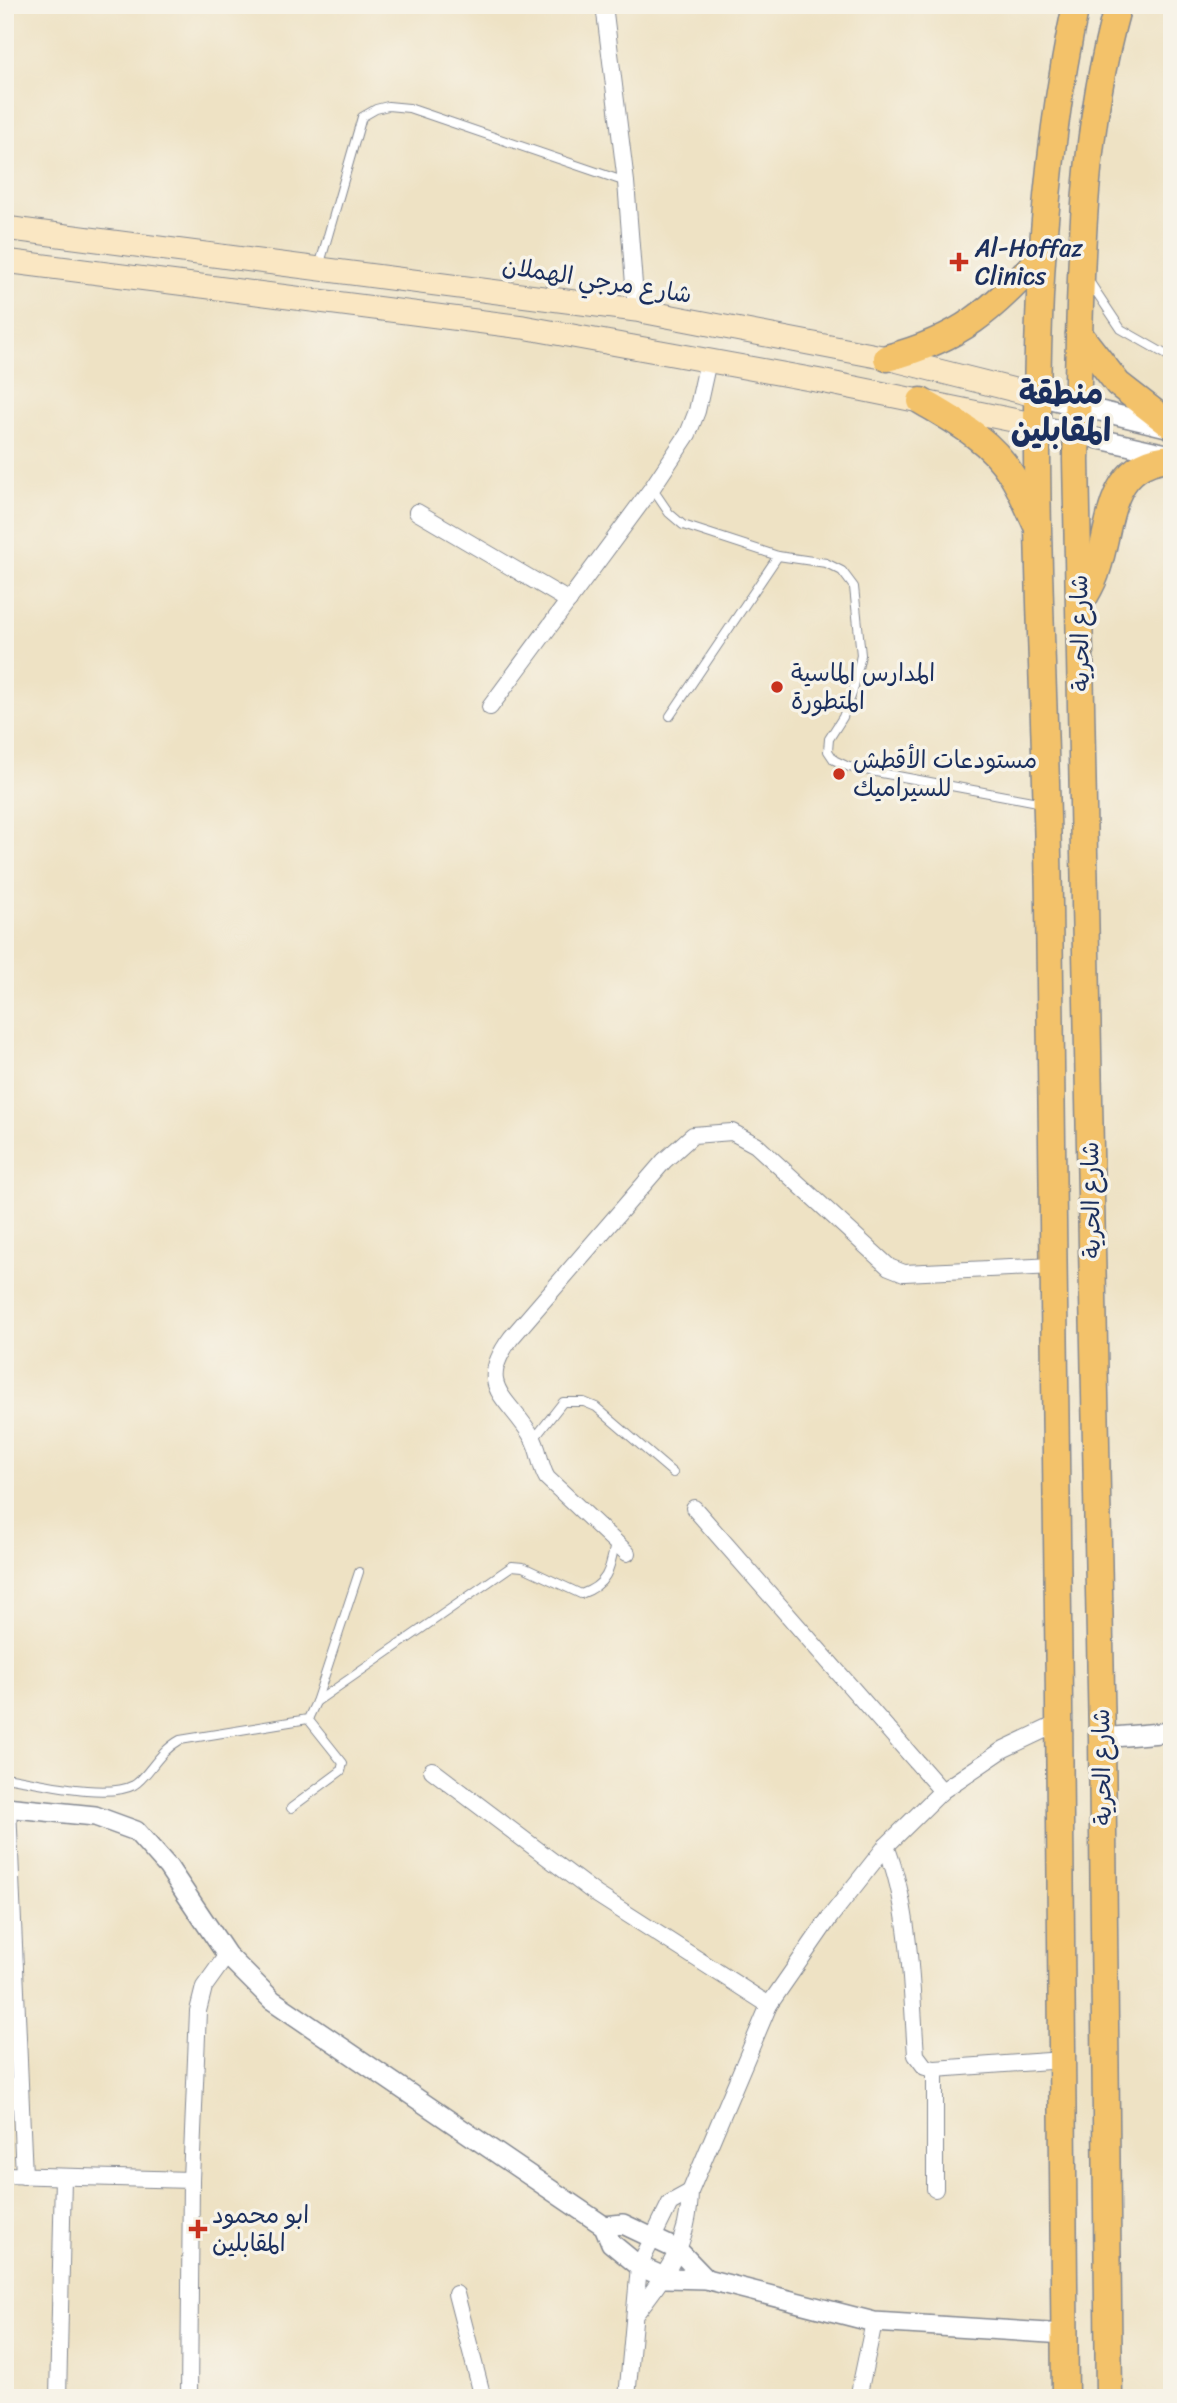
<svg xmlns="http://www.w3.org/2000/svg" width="1177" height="2403" font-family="Sriracha,'Playpen Sans Arabic',sans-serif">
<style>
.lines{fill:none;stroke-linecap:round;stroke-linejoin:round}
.service-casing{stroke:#848891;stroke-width:10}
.minor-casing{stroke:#848891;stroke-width:18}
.tertiary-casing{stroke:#848891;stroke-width:22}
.secondary-casing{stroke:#848891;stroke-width:25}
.trunk-casing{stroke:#848891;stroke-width:29}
.service{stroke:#fff;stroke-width:8}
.minor{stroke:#fff;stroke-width:16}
.tertiary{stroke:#fff;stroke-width:19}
.secondary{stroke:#fae7c3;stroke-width:23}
.trunk{stroke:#f3c26a;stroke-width:26}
.poi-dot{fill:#c8321e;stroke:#f7f3e8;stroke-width:2.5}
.labels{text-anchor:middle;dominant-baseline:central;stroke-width:7;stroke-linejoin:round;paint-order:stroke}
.poi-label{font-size:24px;fill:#1b2f5e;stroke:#f7f3e8;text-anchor:start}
.street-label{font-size:24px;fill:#1b2f5e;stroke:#f7f3e8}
.district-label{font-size:32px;font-weight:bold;fill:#1b2f5e;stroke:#f7f3e8}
</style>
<rect width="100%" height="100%" fill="#f7f3e8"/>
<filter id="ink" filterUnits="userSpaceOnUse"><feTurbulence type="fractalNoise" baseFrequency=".0143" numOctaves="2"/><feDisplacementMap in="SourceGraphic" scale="14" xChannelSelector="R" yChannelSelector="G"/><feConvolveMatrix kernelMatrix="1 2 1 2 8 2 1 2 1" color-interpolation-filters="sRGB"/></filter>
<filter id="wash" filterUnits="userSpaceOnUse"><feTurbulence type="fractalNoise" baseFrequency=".00686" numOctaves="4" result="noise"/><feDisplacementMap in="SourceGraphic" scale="28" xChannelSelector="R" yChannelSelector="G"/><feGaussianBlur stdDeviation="1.57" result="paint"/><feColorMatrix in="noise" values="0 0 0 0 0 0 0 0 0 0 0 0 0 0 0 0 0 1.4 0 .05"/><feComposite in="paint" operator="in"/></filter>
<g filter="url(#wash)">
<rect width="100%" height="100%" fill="#eee2c4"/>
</g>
<g filter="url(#ink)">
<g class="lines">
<g class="service-casing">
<g id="service">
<path d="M319,267L362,117L376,109L388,106L409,108L626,182"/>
<path d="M1089,281L1121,329L1172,358"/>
<path d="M652,488L669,513L683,525L778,556L826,563L842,571L854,587L861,655L853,691L843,717L829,739L828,751L834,760L849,767L1043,803"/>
<path d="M670,716L778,556"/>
<path d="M534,1439L563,1402H584L596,1407L673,1473"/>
<path d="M316,1702L512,1566L523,1567L581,1594C608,1585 610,1569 615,1543"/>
<path d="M5,1777C38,1782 106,1800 134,1785C148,1777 158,1752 180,1740L308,1719L316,1702L359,1572"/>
<path d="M291,1808L341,1771L343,1763L308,1719"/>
</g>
</g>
<g class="minor-casing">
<g id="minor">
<path d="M604,5L626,182L636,310"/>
<path d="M417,512L569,601"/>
<path d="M490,707L652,488L688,434L697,411L708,361"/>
<path d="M694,1508L942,1791"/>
<path d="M627,1553L547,1478C539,1465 540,1450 532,1437C508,1396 474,1388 511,1338L664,1161L693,1135L732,1132L756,1145L889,1267L904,1273L1054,1266"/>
<path d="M432,1770L596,1894L769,2005"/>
<path d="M8,1807L24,2176"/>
<path d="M886,1846C911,1910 911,1986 916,2055L925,2067L935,2069"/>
<path d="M5,2175L191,2180"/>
<path d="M935,2189V2069L1063,2060"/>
<path d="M456,2294L483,2398"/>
<path d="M637,2312C667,2274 689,2243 690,2192L769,2005L830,1917L886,1846L942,1791L1004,1749L1061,1722"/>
<path d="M58,2398L63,2177"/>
<path d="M189,2398L191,2180L198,2011L204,1987L227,1955"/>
<path d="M627,2398L639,2266L670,2203L690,2192"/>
<path d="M858,2398L874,2322"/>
</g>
</g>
<g class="tertiary-casing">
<g id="tertiary">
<path d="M1038,396L1171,428"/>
<path d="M1037,425L1171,455"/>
<path d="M1102,1738L1172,1732"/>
<path d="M5,1807L95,1816L136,1831L168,1867L227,1955L272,2000L604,2226L611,2243L639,2266L666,2278L706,2279L874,2322L1065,2334"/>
<path d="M604,2226L623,2224L678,2250L706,2279"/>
</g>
</g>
<g class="secondary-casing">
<g id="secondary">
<path d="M5,228L636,310L887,358L1038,396"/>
<path d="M5,261L523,327L821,381L1037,425"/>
</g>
</g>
<g class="trunk-casing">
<g id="trunk">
<path d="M1079,334L1118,384L1172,426"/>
<path d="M887,358C963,338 990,311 1042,256"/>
<path d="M921,401C953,420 991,440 1011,474C1021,489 1028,507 1036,524"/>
<path d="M1080,605C1086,594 1094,582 1097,570C1112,525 1107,461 1172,458"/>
<path d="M1065,2398C1062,1900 1056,1403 1049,905C1045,606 1012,300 1076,5"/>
<path d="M1109,2398L1102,1738L1076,460C1081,307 1076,154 1118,5"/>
</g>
</g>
<use href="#service" class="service"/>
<use href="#minor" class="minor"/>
<use href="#tertiary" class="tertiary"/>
<use href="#secondary" class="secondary"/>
<use href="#trunk" class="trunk"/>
</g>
</g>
<g class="poi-dot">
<path d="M955.5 251.5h7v7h7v7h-7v7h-7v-7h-7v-7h7z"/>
<circle cx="777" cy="687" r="7"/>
<circle cx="839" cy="774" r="7"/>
<path d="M194.5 2218.5h7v7h7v7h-7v7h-7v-7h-7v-7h7z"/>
</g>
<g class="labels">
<g class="poi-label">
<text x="975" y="248">Al-Hoffaz<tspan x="975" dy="28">Clinics</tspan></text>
<text x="791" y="673">المدارس الماسية<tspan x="791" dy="28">المتطورة</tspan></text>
<text x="853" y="760">مستودعات الأقطش<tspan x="853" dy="28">للسيراميك</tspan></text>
<text x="212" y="2215">ابو محمود<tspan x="212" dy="28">المقابلين</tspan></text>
</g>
<g class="street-label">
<text transform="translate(597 280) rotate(9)">شارع مرجي الهملان</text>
<text transform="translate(1080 633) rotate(-91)">شارع الحرية</text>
<text transform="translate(1091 1200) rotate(-91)">شارع الحرية</text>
<text transform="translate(1102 1767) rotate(-91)">شارع الحرية</text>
</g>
<g class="district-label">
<text x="1061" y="393">منطقة<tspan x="1061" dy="37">المقابلين</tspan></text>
</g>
</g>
<rect width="1177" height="2403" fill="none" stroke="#f7f3e8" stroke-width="28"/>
</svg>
